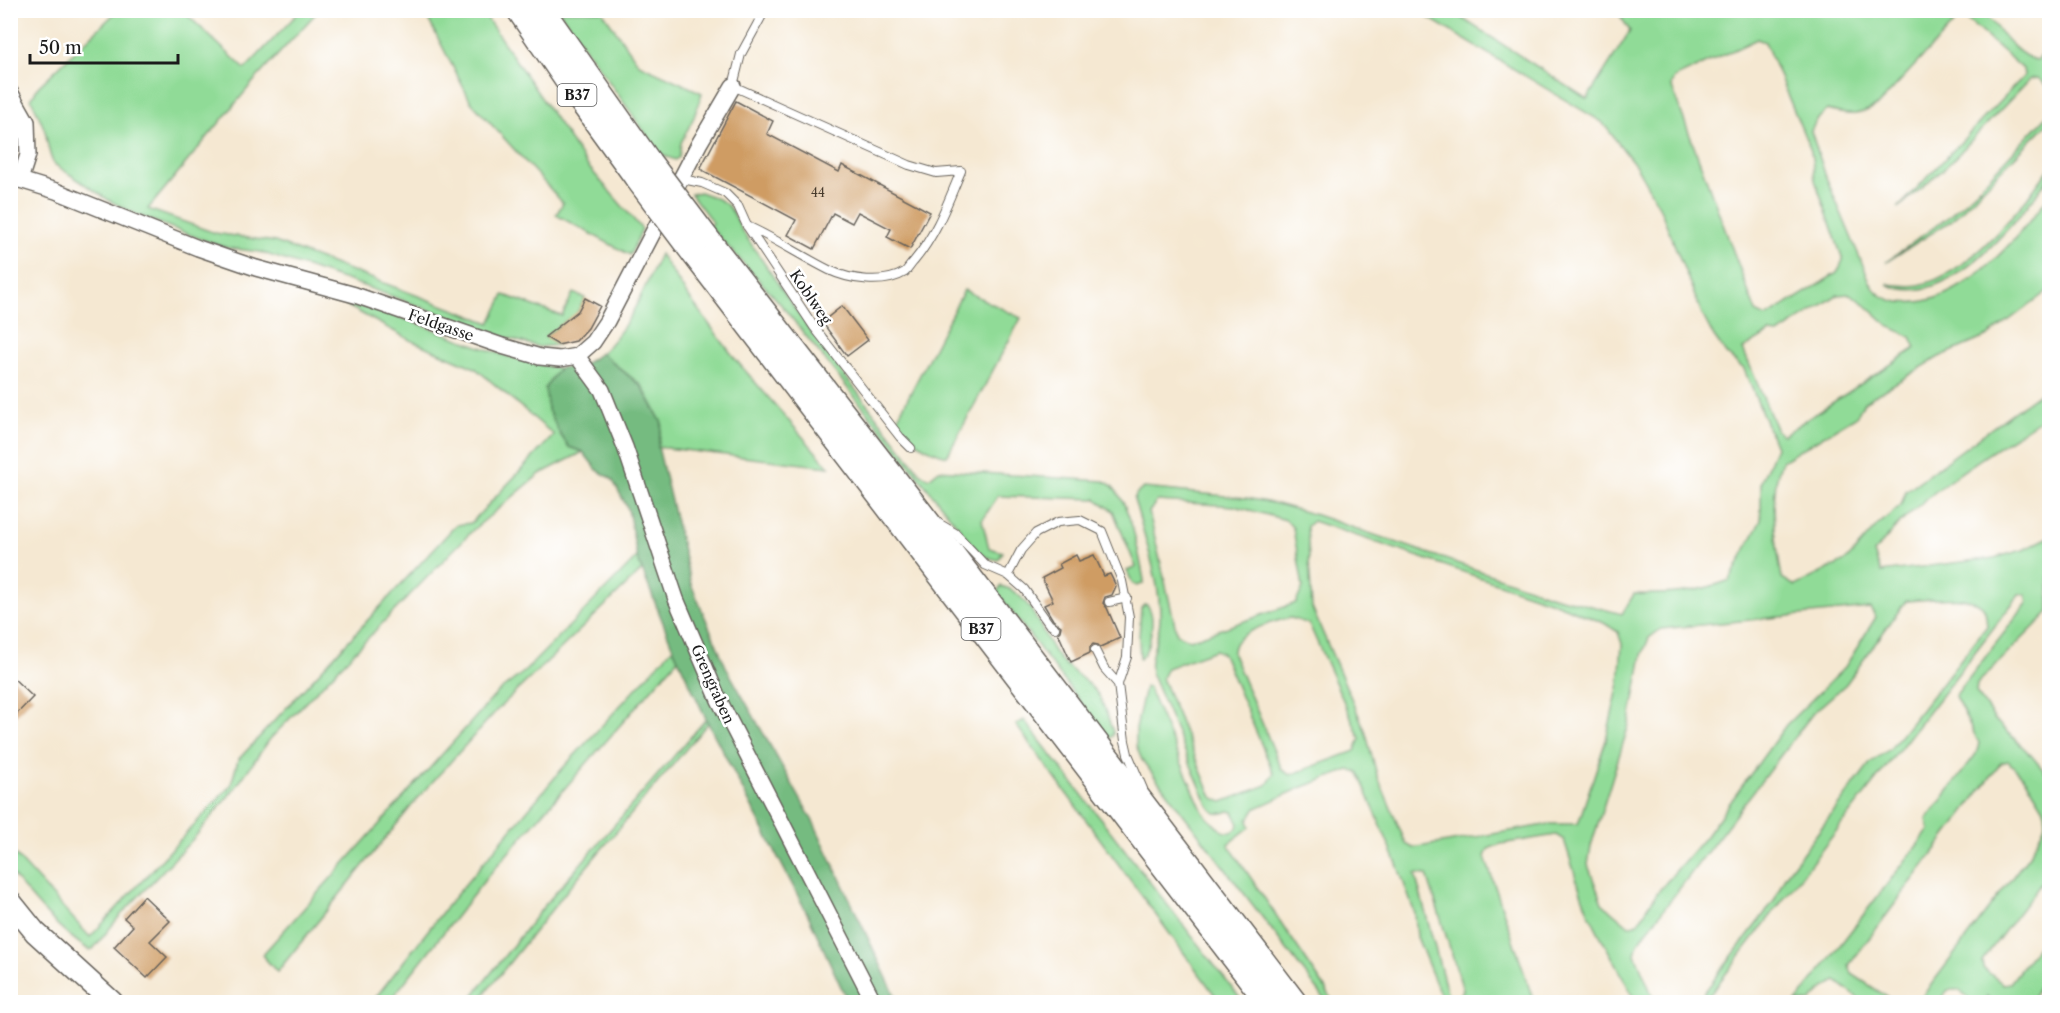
<svg xmlns="http://www.w3.org/2000/svg" width="2060" height="1013" font-family="'Libre Caslon Text',serif">
<style>
.green{fill:#90db97;stroke:#567c5a;stroke-width:1.5;fill-rule:evenodd}
.forest{fill:#74bb80;stroke:#486c4e;stroke-width:1.5}
.building{fill:#cf9c63}
.lines{fill:none;stroke-linecap:round;stroke-linejoin:round}
.lane-casing{stroke:#68635c;stroke-width:10}
.street-casing{stroke:#68635c;stroke-width:18}
.secondary-casing{stroke:#68635c;stroke-width:24}
.primary-casing{stroke:#68635c;stroke-width:27}
.lane{stroke:#fff;stroke-width:8}
.street{stroke:#fff;stroke-width:15}
.secondary{stroke:#fff;stroke-width:21}
.primary{stroke:#fff;stroke-width:24}
.primary-bridge-casing{stroke:#68635c;stroke-width:27;stroke-linecap:butt}
.primary-bridge{stroke:#fff;stroke-width:24}
.labels{text-anchor:middle;dominant-baseline:central;stroke-width:5;stroke-linejoin:round;paint-order:stroke}
.number-label{font-size:12px;fill:#493c2e}
.shield{fill:#fff;stroke:#606060;stroke-width:1.5}
.shield-label{font-size:14px;font-weight:bold;fill:#1c1c1c}
.street-label{font-size:15px;fill:#1c1c1c;stroke:#fff}
</style>
<rect width="100%" height="100%" fill="#fff"/>
<filter id="ink" filterUnits="userSpaceOnUse"><feTurbulence type="fractalNoise" baseFrequency=".0167" numOctaves="2"/><feDisplacementMap in="SourceGraphic" scale="12" xChannelSelector="R" yChannelSelector="G"/><feConvolveMatrix kernelMatrix="1 2 1 2 8 2 1 2 1" color-interpolation-filters="sRGB"/></filter>
<filter id="wash" filterUnits="userSpaceOnUse"><feTurbulence type="fractalNoise" baseFrequency=".008" numOctaves="4" result="noise"/><feDisplacementMap in="SourceGraphic" scale="24" xChannelSelector="R" yChannelSelector="G"/><feGaussianBlur stdDeviation="1.35" result="paint"/><feColorMatrix in="noise" values="0 0 0 0 0 0 0 0 0 0 0 0 0 0 0 0 0 1.4 0 .05"/><feComposite in="paint" operator="in"/></filter>
<g filter="url(#wash)">
<rect width="100%" height="100%" fill="#f5e8d2"/>
<g class="green">
<path d="M117,11H183L245,69L300,11H318L254,81L148,209L215,233L275,242L490,323L504,295L562,316L573,293L585,298L572,321L568,319L545,337L558,345L539,347L504,337L358,284L260,252L228,248L201,239L138,215L110,201L54,164C48,154 48,143 45,131C41,120 36,110 31,99L38,87Z"/>
<path d="M424,11H482L587,165L642,229L630,255L556,215L563,203L471,102Z"/>
<path d="M559,11H602L639,64L702,93L694,117L681,143L679,157L675,160L660,154Z"/>
<path d="M1417,11H1451L1587,99L1630,31L1617,11H1983C1995,25 2018,59 2038,60L2049,46V87L2038,78L2030,79L1944,169L1898,208L2024,76L2023,69L1965,18L1957,20L1878,105C1857,117 1850,116 1827,110L1816,121L1811,131L1826,177L1870,282C1876,294 1886,300 1899,302C1960,310 2017,239 2049,196V218L2046,223L2049,234V290L1988,336L1939,357L1864,402L1857,416L1782,461C1768,493 1776,544 1782,578L1795,586L1847,560L1877,526L1901,505L1906,491L2049,386V414C1988,455 1919,493 1874,553L1881,572L1994,558L2023,550L2049,537V612L1977,684L1976,692L1995,720L2031,755L2050,778L2049,873L1982,961L1983,968L2003,984L2010,983L2049,932V970L2030,1002H1992L1987,996L1983,1002H1968V997L1958,990H1948L1938,1002H1918L2030,854L2045,824L2044,809L2027,781L2008,761L2001,763L1849,965L1852,974L1895,1002H1863L1836,981L1823,989L1810,1002H1796L1929,830L1927,819L1976,754L1979,743L1955,696L2028,602L2026,594L2019,595L1704,1002H1697L1774,901L1785,876L1871,762L1890,749L1987,626C1986,620 1987,613 1983,607C1972,593 1924,600 1906,601L1846,684L1813,713L1638,943L1635,954L1655,1002H1635C1622,971 1602,943 1588,911C1578,888 1572,863 1564,840L1556,835L1501,844L1488,849L1485,857L1534,1002H1441L1442,999L1417,937L1415,914L1397,864L1358,772L1349,770L1303,787L1256,808L1248,820L1250,827L1228,844L1327,991L1333,1002H1327L1142,760L1136,746V728L1145,687H1148L1203,812C1212,823 1230,844 1239,824L1233,812L1229,811C1219,815 1214,815 1208,805L1151,673C1148,655 1160,637 1160,618C1161,584 1143,532 1134,499L1137,493L1144,488L1246,498L1277,504L1316,515L1553,596L1622,614L1634,594C1670,595 1696,593 1730,580L1761,520V482L1776,447L1744,369L1727,355L1714,337L1702,314L1659,206L1636,166L1602,122ZM1757,39L1765,42L1811,151L1815,180L1843,260L1837,273L1766,317L1756,312L1671,85L1674,78ZM1837,295L1850,294L1862,302L1889,326L1911,337L1916,348L1783,435L1777,431L1743,349L1769,333L1778,334ZM1157,501L1234,506L1286,520L1293,528L1303,587L1296,603L1190,640L1177,634L1149,512ZM1313,521L1552,602L1604,623L1618,632L1622,644L1619,684L1606,740L1578,824H1550L1413,848L1406,844L1377,775L1365,730L1312,608L1307,526ZM1870,608L1876,617L1845,667L1786,725L1706,836L1657,893L1638,923L1629,926L1602,903L1588,865L1591,846L1630,721L1642,655L1649,638L1661,629ZM1291,618L1309,624L1360,738L1355,751L1290,775L1282,770L1233,654C1233,651 1233,647 1235,644C1241,631 1277,620 1291,618ZM1215,650L1223,654L1274,774L1267,785L1222,802L1212,797L1162,678L1167,668ZM1415,874L1427,875L1463,990L1459,997L1454,999L1448,996Z"/>
<path d="M2049,114V122L1951,221L1886,262L1948,217L1976,191Z"/>
<path d="M2049,169V178C2018,219 1947,314 1887,284C1897,285 1908,287 1919,285C1968,275 2021,208 2049,169Z"/>
<path d="M700,192C726,201 730,203 741,229L810,331L921,474L929,478L939,470L1104,481C1129,490 1139,555 1144,580L1143,584L1137,586L1133,584L1127,571L1136,567L1113,511L1096,499L998,496L982,520L989,548L1003,552L998,560L986,557L976,549L778,301L709,226L713,223L691,194Z"/>
<path d="M660,254L688,296L736,360L829,467L658,447L662,423L642,386L601,353C630,328 644,288 660,254Z"/>
<path d="M964,290L1021,318L947,456C922,449 913,441 896,421Z"/>
<path d="M344,304C418,314 484,358 559,368L545,388L560,434L569,447L583,452L540,474L473,530L270,739L236,787L194,838L119,917L93,949L89,950C57,929 35,902 11,873L10,849L90,937L231,785L238,760L456,525L471,523L554,435L475,368L410,340Z"/>
<path d="M637,557L642,570L497,710L418,798L277,972L262,955L498,692L525,671Z"/>
<path d="M1001,586C1032,593 1041,635 1058,657C1070,672 1089,680 1099,696C1105,707 1108,720 1113,731V735L1110,738L1107,737L999,595L997,592Z"/>
<path d="M1144,605H1147C1157,616 1150,650 1140,659L1139,637L1141,608Z"/>
<path d="M673,648L678,659L488,876L389,1002H372L447,906L562,769Z"/>
<path d="M706,719L708,723L573,883L478,1002H468L545,905Z"/>
<path d="M1024,720L1243,1002H1220L1016,725Z"/>
</g>
<path class="forest" d="M601,353L641,386L662,423L658,447L691,584L727,669L814,823L898,1002H848L808,915L708,723L673,648L637,557L628,509L612,479L597,470L583,452L569,447L560,434L548,410L545,388L559,368L581,366Z"/>
<g id="blocks">
<g class="building">
<path d="M736,101L773,121L767,134L839,172L842,165L930,212L910,249L887,237L891,229L858,212L852,223L833,213L814,249L788,235L796,220L700,169Z"/>
<path d="M585,298L600,306L588,328L576,341L558,345L545,337L578,311Z"/>
<path d="M842,306L868,340L847,356L822,322Z"/>
<path d="M1076,555L1079,561L1094,555L1104,576L1110,574L1116,586L1112,595L1105,597L1103,603L1107,608L1120,638L1100,647L1098,645L1093,644L1090,647V653L1071,662L1058,633L1060,631L1061,626L1053,620L1044,605L1053,601L1042,578L1061,568L1059,564Z"/>
<path d="M10,675L33,697L10,721Z"/>
<path d="M144,896L170,921L150,941L167,957L147,978L114,947L133,926L124,918Z"/>
</g>
</g>
</g>
<g filter="url(#ink)">
<use href="#blocks" fill-opacity="0" stroke="#68635c" stroke-width="1.5"/>
<g class="lines">
<g class="lane-casing">
<g id="lane">
<path d="M682,179L702,183L725,193L738,206L747,226L814,327L900,437L911,448"/>
<path d="M747,226C776,239 801,256 829,270C850,280 884,285 905,272C908,269 911,264 914,261C936,235 948,202 961,171L936,173L909,165L733,86L741,54L765,10"/>
<path d="M940,524L955,533L985,565L1008,575L1024,589L1049,624L1055,628"/>
<path d="M1008,575L1021,550L1036,533L1058,522L1080,520L1102,531L1122,581L1129,617L1127,657L1118,684"/>
<path d="M1109,602L1127,598"/>
<path d="M1095,650L1104,668L1118,684L1125,741L1128,754L1143,789"/>
</g>
</g>
<g class="street-casing">
<g id="street">
<path d="M10,92L27,122L28,155L20,180"/>
<path d="M10,180H20L56,191L198,248L256,268L355,295L502,346L540,357L560,359L577,356L593,342L607,321L699,144L733,86"/>
<path d="M577,356L602,390L625,447L676,599L719,700L874,1002"/>
</g>
</g>
<g class="secondary-casing">
<path id="secondary" d="M10,901L35,932L112,1002"/>
</g>
<g class="primary-casing">
<g id="primary">
<path d="M519,10L579,98L637,178"/>
<path d="M542,10L649,162"/>
<path d="M705,236L920,512L1294,1002"/>
<path d="M695,255L1268,1002"/>
</g>
</g>
<use href="#lane" class="lane"/>
<use href="#street" class="street"/>
<use href="#secondary" class="secondary"/>
<use href="#primary" class="primary"/>
<g class="primary-bridge-casing">
<g id="primary-bridge">
<path d="M649,162L705,236"/>
<path d="M637,178L695,255"/>
</g>
</g>
<use href="#primary-bridge" class="primary-bridge"/>
</g>
</g>
<g class="labels">
<g class="number-label">
<text x="818" y="192">44</text>
</g>
<g class="shield">
<rect x="557.5" y="84" width="39" height="22" rx="4.5"/>
<rect x="961.5" y="618" width="39" height="22" rx="4.5"/>
</g>
<g class="shield-label">
<text x="577" y="95">B37</text>
<text x="981" y="629">B37</text>
</g>
<g class="street-label">
<text transform="translate(811 297) rotate(56)">Koblweg</text>
<text transform="translate(441 325) rotate(19)">Feldgasse</text>
<text transform="translate(713 684) rotate(66)">Grengraben</text>
</g>
</g>
<rect width="2060" height="1013" fill="none" stroke="#fff" stroke-width="36"/>
<path d="M30 54v9h148v-9" fill="none" stroke="#1c1c1c" stroke-width="3"/>
<text x="39" y="54" font-size="18" fill="#1c1c1c" stroke="#ffffff" stroke-width="4.5" paint-order="stroke">50 m</text>
</svg>
